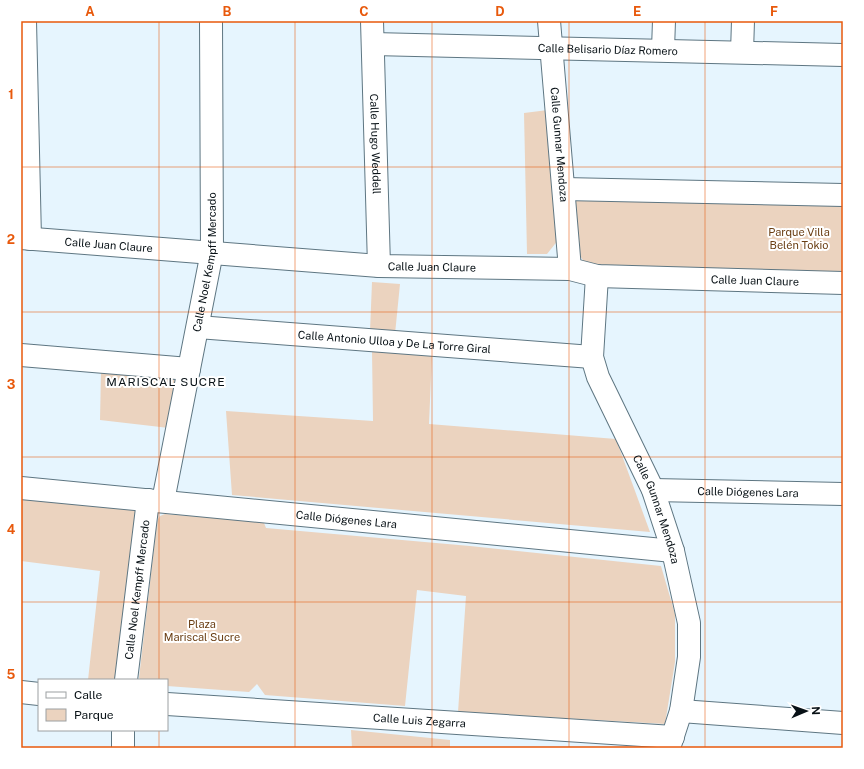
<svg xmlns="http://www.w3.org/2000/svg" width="864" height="769" font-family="'Public Sans',sans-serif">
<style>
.green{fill:#ebd3bf}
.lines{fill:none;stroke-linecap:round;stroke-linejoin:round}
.minor-casing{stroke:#5e7682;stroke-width:24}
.minor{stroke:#fff;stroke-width:22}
.grid{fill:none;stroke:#e8590c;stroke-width:1;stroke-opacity:0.55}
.labels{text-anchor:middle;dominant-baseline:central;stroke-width:4;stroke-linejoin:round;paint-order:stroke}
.street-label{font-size:11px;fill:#081116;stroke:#fff}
.park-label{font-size:11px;fill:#6a3e13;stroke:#fff}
.neighbourhood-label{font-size:12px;letter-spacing:1px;fill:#081116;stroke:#fff}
.neatline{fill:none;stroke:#e8590c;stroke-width:1.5}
.grid-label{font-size:13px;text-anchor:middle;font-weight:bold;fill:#e8590c}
</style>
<rect width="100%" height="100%" fill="#e6f5fe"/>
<g class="green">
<path d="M548,110L559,239L547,254H527L524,113Z"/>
<path d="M577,198L843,204V277L586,264C572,250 575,222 573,203Z"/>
<path d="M372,282L400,284L395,334L370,332Z"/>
<path d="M372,351L432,354L429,424L616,439L650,532L232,495L226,411L373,421Z"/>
<path d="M101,371L181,378L169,428L100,420Z"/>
<path d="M21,498L139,509L118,680H88L100,571L21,561Z"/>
<path d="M165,514L255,521L264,523L266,528L470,546L661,566L675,614V662L665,724L458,712L466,596L417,590L405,706L265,695L257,684L249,692L167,686V680H141L139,678L157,521L160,516Z"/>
<path d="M351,730L450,740V748H352Z"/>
</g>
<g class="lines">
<g class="minor-casing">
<g id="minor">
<path d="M25,21L30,239"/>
<path id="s1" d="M372,21L379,266"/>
<path id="s2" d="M549,21L570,269"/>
<path id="s3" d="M373,44L843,55"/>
<path d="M663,49L664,21"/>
<path d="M742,52L743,21"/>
<path d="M564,189L843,195"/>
<path id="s4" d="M21,238L379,266L570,269L597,276L843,283"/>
<path id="s5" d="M597,276L592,357L598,377L653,490L673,551L689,623V657L681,711L669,748"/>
<path id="s6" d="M198,327L592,357"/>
<path d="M21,355L189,369"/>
<path id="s7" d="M21,488L673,551"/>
<path id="s8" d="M653,490L843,494"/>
<path id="s9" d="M163,501L212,252L211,21"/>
<path id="s10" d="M126,680L148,500"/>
<path d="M21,692L39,694"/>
<path id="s11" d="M167,704L673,737"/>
<path d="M681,711L843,723"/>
<path d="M123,748V730"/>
</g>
</g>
<use href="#minor" class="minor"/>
</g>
<path class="grid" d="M159,21V680M295,21V748M432,21V748M569,21V748M705,21V748M21,167H843M21,312H843M21,457H843M21,602H843M159,730V748"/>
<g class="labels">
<g class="street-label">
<text stroke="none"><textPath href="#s3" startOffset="235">Calle Belisario Díaz Romero</textPath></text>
<text stroke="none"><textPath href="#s1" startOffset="123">Calle Hugo Weddell</textPath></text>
<text stroke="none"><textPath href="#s2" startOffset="124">Calle Gunnar Mendoza</textPath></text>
<text stroke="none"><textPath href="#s4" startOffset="88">Calle Juan Claure</textPath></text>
<text stroke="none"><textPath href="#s9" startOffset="243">Calle Noel Kempff Mercado</textPath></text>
<text stroke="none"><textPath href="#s4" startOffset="412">Calle Juan Claure</textPath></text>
<text stroke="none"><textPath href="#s4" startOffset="736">Calle Juan Claure</textPath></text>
<text stroke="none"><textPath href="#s6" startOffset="197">Calle Antonio Ulloa y De La Torre Giral</textPath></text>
<text stroke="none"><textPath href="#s8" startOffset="95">Calle Diógenes Lara</textPath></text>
<text stroke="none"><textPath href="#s5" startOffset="247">Calle Gunnar Mendoza</textPath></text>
<text stroke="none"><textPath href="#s7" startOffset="327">Calle Diógenes Lara</textPath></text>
<text stroke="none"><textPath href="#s10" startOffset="91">Calle Noel Kempff Mercado</textPath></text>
<text stroke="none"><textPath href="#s11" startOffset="253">Calle Luis Zegarra</textPath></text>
</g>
<g class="park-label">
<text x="799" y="232">Parque Villa<tspan x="799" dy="13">Belén Tokio</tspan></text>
<text x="202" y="624">Plaza<tspan x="202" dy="13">Mariscal Sucre</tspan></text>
</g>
<g class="neighbourhood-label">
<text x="166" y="382">MARISCAL SUCRE</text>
</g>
</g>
<rect width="864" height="769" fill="none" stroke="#ffffff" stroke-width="44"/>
<rect x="38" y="679" width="130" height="52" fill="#ffffff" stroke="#9ca0a2"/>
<rect x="46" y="692" width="20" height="6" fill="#ffffff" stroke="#9ca0a2"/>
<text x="74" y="699" font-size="12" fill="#081116">Calle</text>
<rect x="46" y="709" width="20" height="12" fill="#ebd3bf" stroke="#9ca0a2"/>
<text x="74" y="719" font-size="12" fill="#081116">Parque</text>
<g transform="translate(806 711) rotate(88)" stroke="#ffffff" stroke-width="3" paint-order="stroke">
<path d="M0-3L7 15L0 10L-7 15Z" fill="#081116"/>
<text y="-6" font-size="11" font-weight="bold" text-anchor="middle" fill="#081116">N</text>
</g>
<rect x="22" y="22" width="820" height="725" class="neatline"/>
<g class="grid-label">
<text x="90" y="16">A</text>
<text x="227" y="16">B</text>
<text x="364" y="16">C</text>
<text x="500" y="16">D</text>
<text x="637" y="16">E</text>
<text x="774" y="16">F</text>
<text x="11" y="99">1</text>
<text x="11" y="244">2</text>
<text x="11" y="389">3</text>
<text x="11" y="534">4</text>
<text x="11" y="679">5</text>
</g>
</svg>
